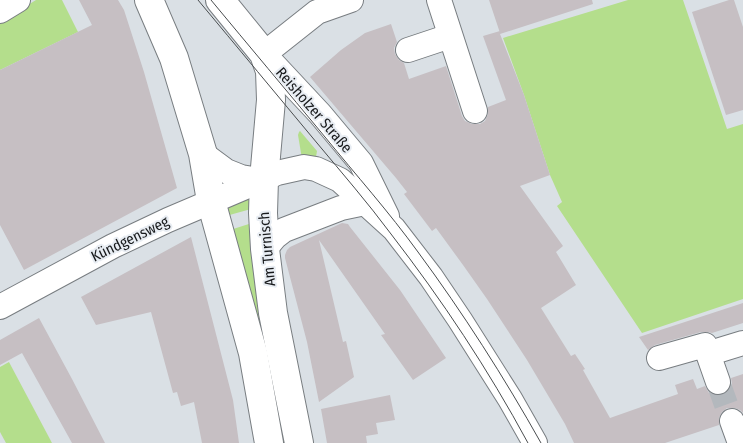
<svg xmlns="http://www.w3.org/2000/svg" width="743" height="443" font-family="'Fira Sans Condensed',sans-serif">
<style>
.green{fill:#b4de8c}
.building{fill:#c6bfc3}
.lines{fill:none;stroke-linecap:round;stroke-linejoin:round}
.minor-tunnel{stroke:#b3b8bd;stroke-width:24;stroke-dasharray:24 12;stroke-linecap:butt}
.minor-casing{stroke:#787d81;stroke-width:26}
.major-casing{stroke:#787d81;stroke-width:30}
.minor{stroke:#fff;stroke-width:24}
.major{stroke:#fff;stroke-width:28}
.tram{stroke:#4a4d4f;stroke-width:1}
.labels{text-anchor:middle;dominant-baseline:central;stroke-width:4;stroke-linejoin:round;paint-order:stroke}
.street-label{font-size:15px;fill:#181a1c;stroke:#e8edf3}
</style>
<rect width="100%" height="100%" fill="#dae0e5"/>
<g class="green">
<path d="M36,0H62L78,32L0,70V22Z"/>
<path d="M628,0H683L727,129L743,124V299L642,333L557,206L562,202L550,175L524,95L503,38Z"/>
<path d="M300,131L317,151L316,157L302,159L298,135L299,132Z"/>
<path d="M252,191L251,209L226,216L224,205Z"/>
<path d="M252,223L288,443H279L230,230Z"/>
<path d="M9,362L52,443H6L0,432V367Z"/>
</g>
<g class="building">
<path d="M79,0H118L124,10L144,72L177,188L24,270L0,225V70L92,25Z"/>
<path d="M489,0H592L593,4L500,34L524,95L550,175L520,186L563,246L556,252L576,285L541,308L571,356L575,354L585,369L583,370L610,418L678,394L675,385L693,379L697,389L705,386L709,393L715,395H722L729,391L732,384L731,378L743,374V413L740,410L735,408H727L722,412L719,418V425L665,443H574L565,424L527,360L487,299L463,265L436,228L432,231L404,194L407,192L396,178L310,77L341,50L365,33L391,24L397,42L394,48L395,54L399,60L404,63L409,79L446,66L462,116L465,121L472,124H480L485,121L488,114V107L506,100L483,36L500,31V33Z"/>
<path d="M729,0H734L743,27V110L726,115L692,12Z"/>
<path d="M342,223L348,224L350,227L400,290L446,358L413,380L381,335L385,334L319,240L343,342L346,341L354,377L319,402L307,342L285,258V255L287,250L290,247Z"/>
<path d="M191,237L233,400L239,443H202L194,402L181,406L177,392L173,393L151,312L96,325L81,297Z"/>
<path d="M743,303V323L712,333L708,332H701L655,345L648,350L639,337Z"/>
<path d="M39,318L72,379L105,443H72L22,353L0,365V340Z"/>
<path d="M390,395L395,420L376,423L378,434L366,436L367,443H327L321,409Z"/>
</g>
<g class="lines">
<path class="minor-tunnel" d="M718,382L732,421"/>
<g class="minor-casing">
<g id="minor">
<path d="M351,0L317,12L264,54L320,114L361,163L387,216"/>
<path d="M439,0L475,111"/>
<path d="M0,11L18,0"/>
<path d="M408,50L450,36"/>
<path d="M203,154L226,171L241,177L253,179H264L277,173L304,167L316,169L340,180L394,229L431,277L460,320L510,399L535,443"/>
<path d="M265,249L275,237L284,230L341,208L365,203"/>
<path d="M0,307L113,246L168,220L262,180"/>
<path d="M720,350L743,343"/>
<path d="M659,358L705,345L718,382"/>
<path d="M732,421L740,443"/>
</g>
</g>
<g class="major-casing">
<g id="major">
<path d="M149,0L174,58L203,154L211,201L253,353L269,443"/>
<path d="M220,0L264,54L270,71L271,100L264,179L263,213L265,249L273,313L299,443"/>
</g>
</g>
<use href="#minor" class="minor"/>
<use href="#major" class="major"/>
<g class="tram">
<path d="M198,0C238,48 277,95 317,143C342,173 368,203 391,234C442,300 488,369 528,443"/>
<path d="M211,0C249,46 287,91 325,137C356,175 389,212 418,252C463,313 504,377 541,443"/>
</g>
</g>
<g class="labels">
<g class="street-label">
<text transform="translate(314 110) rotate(49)">Reisholzer Straße</text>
<text transform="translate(130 239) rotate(-26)">Kündgensweg</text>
<text transform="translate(267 249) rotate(-95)">Am Turnisch</text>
</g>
</g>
</svg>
